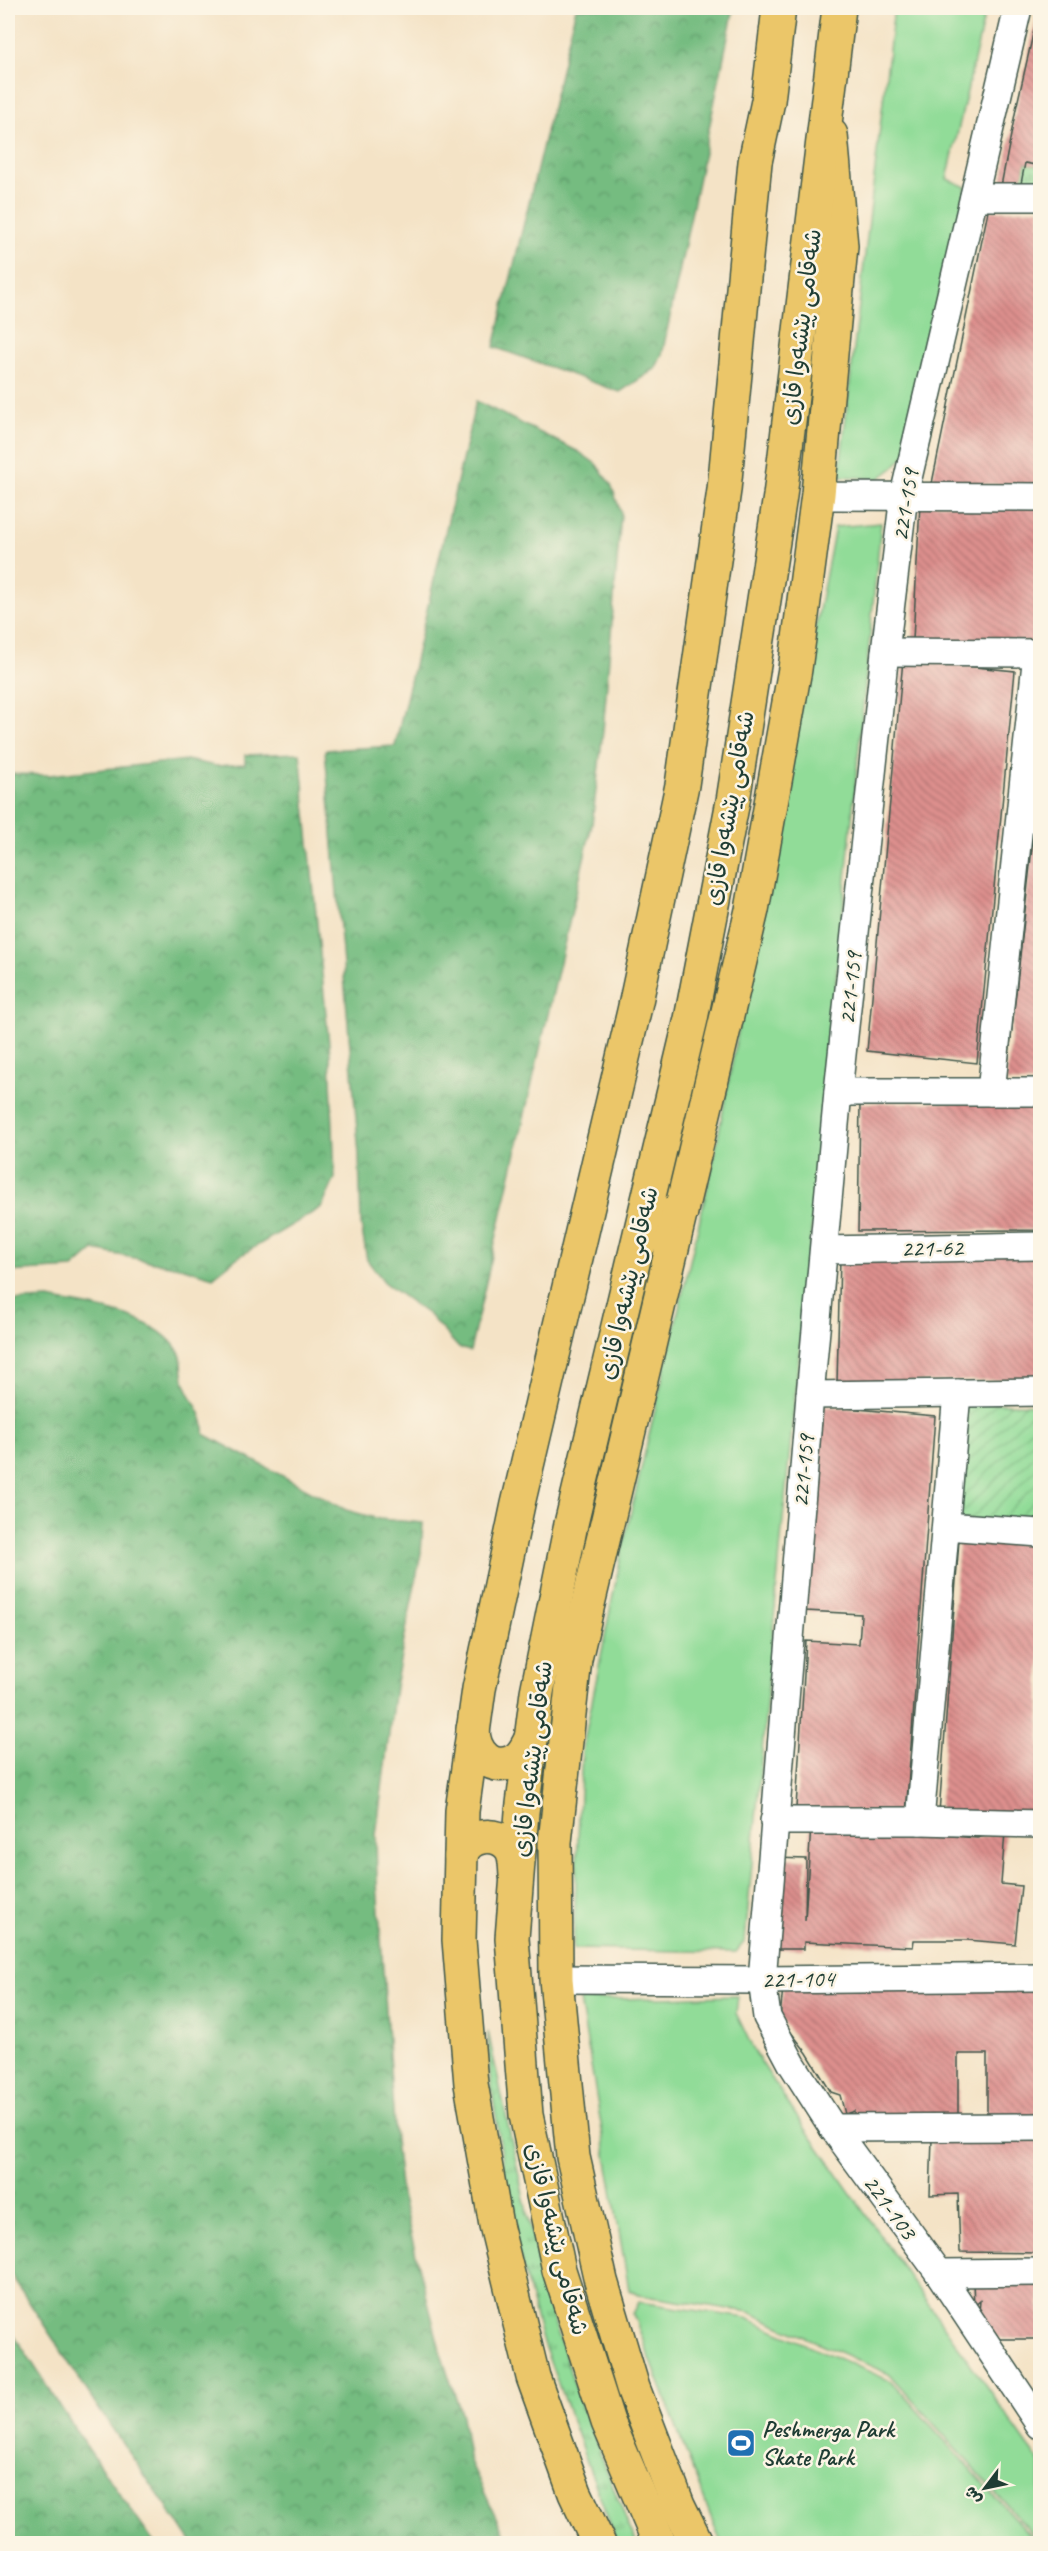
<svg xmlns="http://www.w3.org/2000/svg" width="1048" height="2551" font-family="Caveat,'Playpen Sans Arabic',sans-serif">
<style>
.grass{fill:url(#grass-tufts);stroke:#588c66;stroke-width:1.5}
.forest{fill:url(#forest-crowns);stroke:#4a7c5a;stroke-width:1.5}
.park{fill:#91dc98;stroke:#588c66;stroke-width:1.5}
.garden{fill:url(#garden-furrows);stroke:#588c66;stroke-width:1.5}
.building{fill:url(#building-back-hatch)}
.lines{fill:none;stroke-linecap:round;stroke-linejoin:round}
.minor-casing{stroke:#3f564a;stroke-width:30}
.major-casing{stroke:#3f564a;stroke-width:36}
.highway-casing{stroke:#3f564a;stroke-width:36}
.minor{stroke:#fff;stroke-width:27}
.major{stroke:#ebc669;stroke-width:33}
.highway{stroke:#ebc669;stroke-width:33}
.labels{text-anchor:middle;dominant-baseline:central;stroke-width:5;stroke-linejoin:round;paint-order:stroke}
.street-label{font-size:24px;fill:#1f3d34;stroke:#fcf5e5}
.poi-label{font-size:24px;font-weight:bold;fill:#1f3d34;stroke:#fcf5e5;text-anchor:start}
</style>
<defs>
<pattern id="grass-tufts" width="24" height="20" patternUnits="userSpaceOnUse" patternTransform="scale(1.5)"><rect width="24" height="20" fill="#91dc98"/><path d="M3 7l-1-3M5 7V3M7 7l1-3M15 17l-1-3M17 17v-4M19 17l1-3" fill="none" stroke="#76b47d"/></pattern>
<pattern id="forest-crowns" width="20" height="18" patternUnits="userSpaceOnUse" patternTransform="scale(1.5)"><rect width="20" height="18" fill="#74bc80"/><path d="M2 6a3 3 0 1 1 6 0M12 15a3 3 0 1 1 6 0" fill="none" stroke="#5f9a6a"/></pattern>
<pattern id="garden-furrows" width="10" height="10" patternUnits="userSpaceOnUse" patternTransform="scale(1.5)"><rect width="10" height="10" fill="#91dc98"/><path d="M-1 1l2-2M0 10L10 0M9 11l2-2" fill="none" stroke="#76b47d"/></pattern>
<pattern id="building-back-hatch" width="6" height="6" patternUnits="userSpaceOnUse" patternTransform="scale(1.5)"><rect width="6" height="6" fill="#dd8f8d"/><path d="M-1 5l2 2M0 0l6 6M5-1l2 2" fill="none" stroke="#b37674"/></pattern>
</defs>
<rect width="100%" height="100%" fill="#fcf5e5"/>
<filter id="ink" filterUnits="userSpaceOnUse"><feTurbulence type="fractalNoise" baseFrequency=".0167" numOctaves="2"/><feDisplacementMap in="SourceGraphic" scale="12" xChannelSelector="R" yChannelSelector="G"/><feConvolveMatrix kernelMatrix="1 2 1 2 8 2 1 2 1" color-interpolation-filters="sRGB"/></filter>
<filter id="wash" filterUnits="userSpaceOnUse"><feTurbulence type="fractalNoise" baseFrequency=".008" numOctaves="4" result="noise"/><feDisplacementMap in="SourceGraphic" scale="24" xChannelSelector="R" yChannelSelector="G"/><feGaussianBlur stdDeviation="1.35" result="paint"/><feColorMatrix in="noise" values="0 0 0 0 0 0 0 0 0 0 0 0 0 0 0 0 0 1.4 0 .05"/><feComposite in="paint" operator="in"/></filter>
<g filter="url(#wash)">
<rect width="100%" height="100%" fill="#f4e3c6"/>
<g class="grass">
<path d="M1025,163L1040,166V190L1020,189Z"/>
<path d="M488,2032L543,2287L577,2393L628,2525L637,2543H618L613,2532L542,2340L514,2234L490,2077Z"/>
</g>
<g class="forest">
<path d="M576,8H734L662,355L655,369L620,392L494,347Z"/>
<path d="M476,401L579,452L596,464L611,484L621,513L603,731L592,824L470,1351L459,1348L429,1315L386,1284L367,1260L361,1224L359,1154L325,750L395,746Z"/>
<path d="M300,753L330,1054L335,1178L322,1207L238,1257L213,1277L184,1268L94,1250L73,1268L8,1272V774L50,775L187,760L216,766L245,764V755Z"/>
<path d="M49,1299C88,1307 156,1313 179,1352C184,1360 181,1374 185,1383C191,1402 206,1414 204,1434L346,1510L379,1519L423,1523L421,1553L395,1687L376,1835L377,1883L395,2140L401,2195L440,2350L462,2416L468,2457L508,2543H192L103,2415L8,2270V1301Z"/>
<path d="M8,2325L78,2434L154,2543H8Z"/>
</g>
<g class="park">
<path d="M894,8H986L947,179L966,187L906,454L893,468L878,479L839,476Z"/>
<path d="M881,523L782,1529L745,1941L736,1952L573,1949L582,1752L622,1550L712,1168L835,527Z"/>
<path d="M738,1996L736,2013L754,2051L793,2111L1040,2463V2542L889,2374L749,2312L638,2295L629,2290L580,2000Z"/>
<path d="M639,2302L746,2318L891,2381L1037,2543H721L633,2314Z"/>
</g>
<path class="garden" d="M963,1402L1040,1405V1523L959,1520Z"/>
<g id="blocks">
<g class="building">
<path d="M1039,8L1040,166L1025,163L1020,189L1001,186L1016,109Z"/>
<path d="M1040,209V485L932,483L988,211Z"/>
<path d="M920,504L1040,506V643L913,640Z"/>
<path d="M903,660L1015,671L977,1063L867,1051Z"/>
<path d="M1039,785H1040V1084L1006,1082Z"/>
<path d="M1040,1102V1230L858,1231L860,1103Z"/>
<path d="M1040,1252V1379L837,1384L840,1256Z"/>
<path d="M823,1406L935,1416L906,1814L796,1808L806,1641L859,1644L861,1614L806,1611Z"/>
<path d="M959,1540L1040,1545V1818L939,1813Z"/>
<path d="M811,1825L977,1838L1005,1832L1001,1884L1021,1886L1015,1944L967,1940H914L913,1947L804,1942V1949H773L775,1858L806,1859L805,1921Z"/>
<path d="M783,1987L1040,1988V2117H987V2054H958V2118L854,2116V2111L845,2114L840,2095L831,2092L807,2053L780,2018Z"/>
<path d="M932,2139H1040V2253L960,2252L958,2194L930,2195Z"/>
<path d="M973,2281L1040,2282V2339H995L979,2312L980,2301L974,2306Z"/>
</g>
</g>
</g>
<g filter="url(#ink)">
<use href="#blocks" fill-opacity="0" stroke="#3f564a" stroke-width="1.5"/>
<g class="lines">
<g class="minor-casing">
<g id="minor">
<path d="M1018,8L904,495L885,652L838,1092L810,1395L762,1980L767,2017L792,2064L833,2128L939,2273L1040,2425"/>
<path d="M974,197H1040"/>
<path d="M818,494L831,496L1040,497"/>
<path d="M885,652L1040,653"/>
<path d="M838,1092H1040"/>
<path d="M991,1092L1037,653"/>
<path d="M824,1250L1040,1246"/>
<path d="M810,1395L1040,1392"/>
<path d="M946,1526L1040,1533"/>
<path d="M774,1821H920L1040,1824"/>
<path d="M920,1821L957,1393"/>
<path d="M556,1979L762,1980L1040,1977"/>
<path d="M833,2128L1040,2127"/>
<path d="M939,2273L1040,2272"/>
</g>
</g>
<g class="major-casing">
<path id="major" d="M697,2544L678,2505L633,2388L601,2281L573,2157L556,1979L555,1842L575,1659L752,910L795,669L818,494L841,246L831,135"/>
</g>
<g class="highway-casing">
<g id="highway">
<path d="M638,1245L662,1216L681,1212"/>
<path d="M473,1729C473,1753 493,1775 517,1759C524,1754 527,1746 531,1739"/>
<path d="M461,1856C466,1834 497,1830 510,1847C516,1855 515,1866 516,1875"/>
<path d="M599,2544L575,2493L533,2377L496,2225L471,2084L459,1940L462,1811L479,1689L518,1504L634,1011L682,785L724,490L755,162L768,101L779,8"/>
<path d="M660,2544L608,2422L559,2270L526,2115L512,1938L522,1812L537,1692L571,1524L691,1019L733,801L780,496L839,8"/>
</g>
</g>
<use href="#minor" class="minor"/>
<use href="#major" class="major"/>
<use href="#highway" class="highway"/>
</g>
</g>
<defs>
<g id="stadium-square" transform="scale(1.5)"><rect x="-9" y="-9" width="18" height="18" rx="4" fill="#1f6fb2" stroke="#fcf5e5"/><path d="M0-5a6.5 5 0 1 0 0 10a6.5 5 0 1 0 0-10ZM-3.5-1.8h7v3.6h-7Z" fill="#fff"/></g>
</defs>
<g fill-rule="evenodd">
<use href="#stadium-square" x="741" y="2443"/>
</g>
<g class="labels">
<g class="street-label">
<text transform="translate(801 327) rotate(-83)">شەقامی پێشەوا قازی</text>
<text transform="translate(905 505) rotate(-81)">221-159</text>
<text transform="translate(729 808) rotate(-80)">شەقامی پێشەوا قازی</text>
<text transform="translate(850 988) rotate(-84)">221-159</text>
<text transform="translate(932 1248) rotate(-1)">221-62</text>
<text transform="translate(628 1283) rotate(-77)">شەقامی پێشەوا قازی</text>
<text transform="translate(803 1471) rotate(-85)">221-159</text>
<text transform="translate(532 1759) rotate(-83)">شەقامی پێشەوا قازی</text>
<text transform="translate(798 1979) rotate(-1)">221-104</text>
<text transform="translate(890 2207) rotate(54)">221-103</text>
<text transform="translate(557 2239) rotate(76)">شەقامی پێشەوا قازی</text>
</g>
<g class="poi-label">
<text x="762" y="2429">Peshmerga Park<tspan x="762" dy="28">Skate Park</tspan></text>
</g>
</g>
<rect width="1048" height="2551" fill="none" stroke="#fcf5e5" stroke-width="30"/>
<g transform="translate(985 2488) rotate(238)" stroke="#fcf5e5" stroke-width="4.5" paint-order="stroke">
<path d="M0-4.5L10 22L0 15L-10 22Z" fill="#1f3d34"/>
<text y="-9" font-size="16" font-weight="bold" text-anchor="middle" fill="#1f3d34">ش</text>
</g>
</svg>
